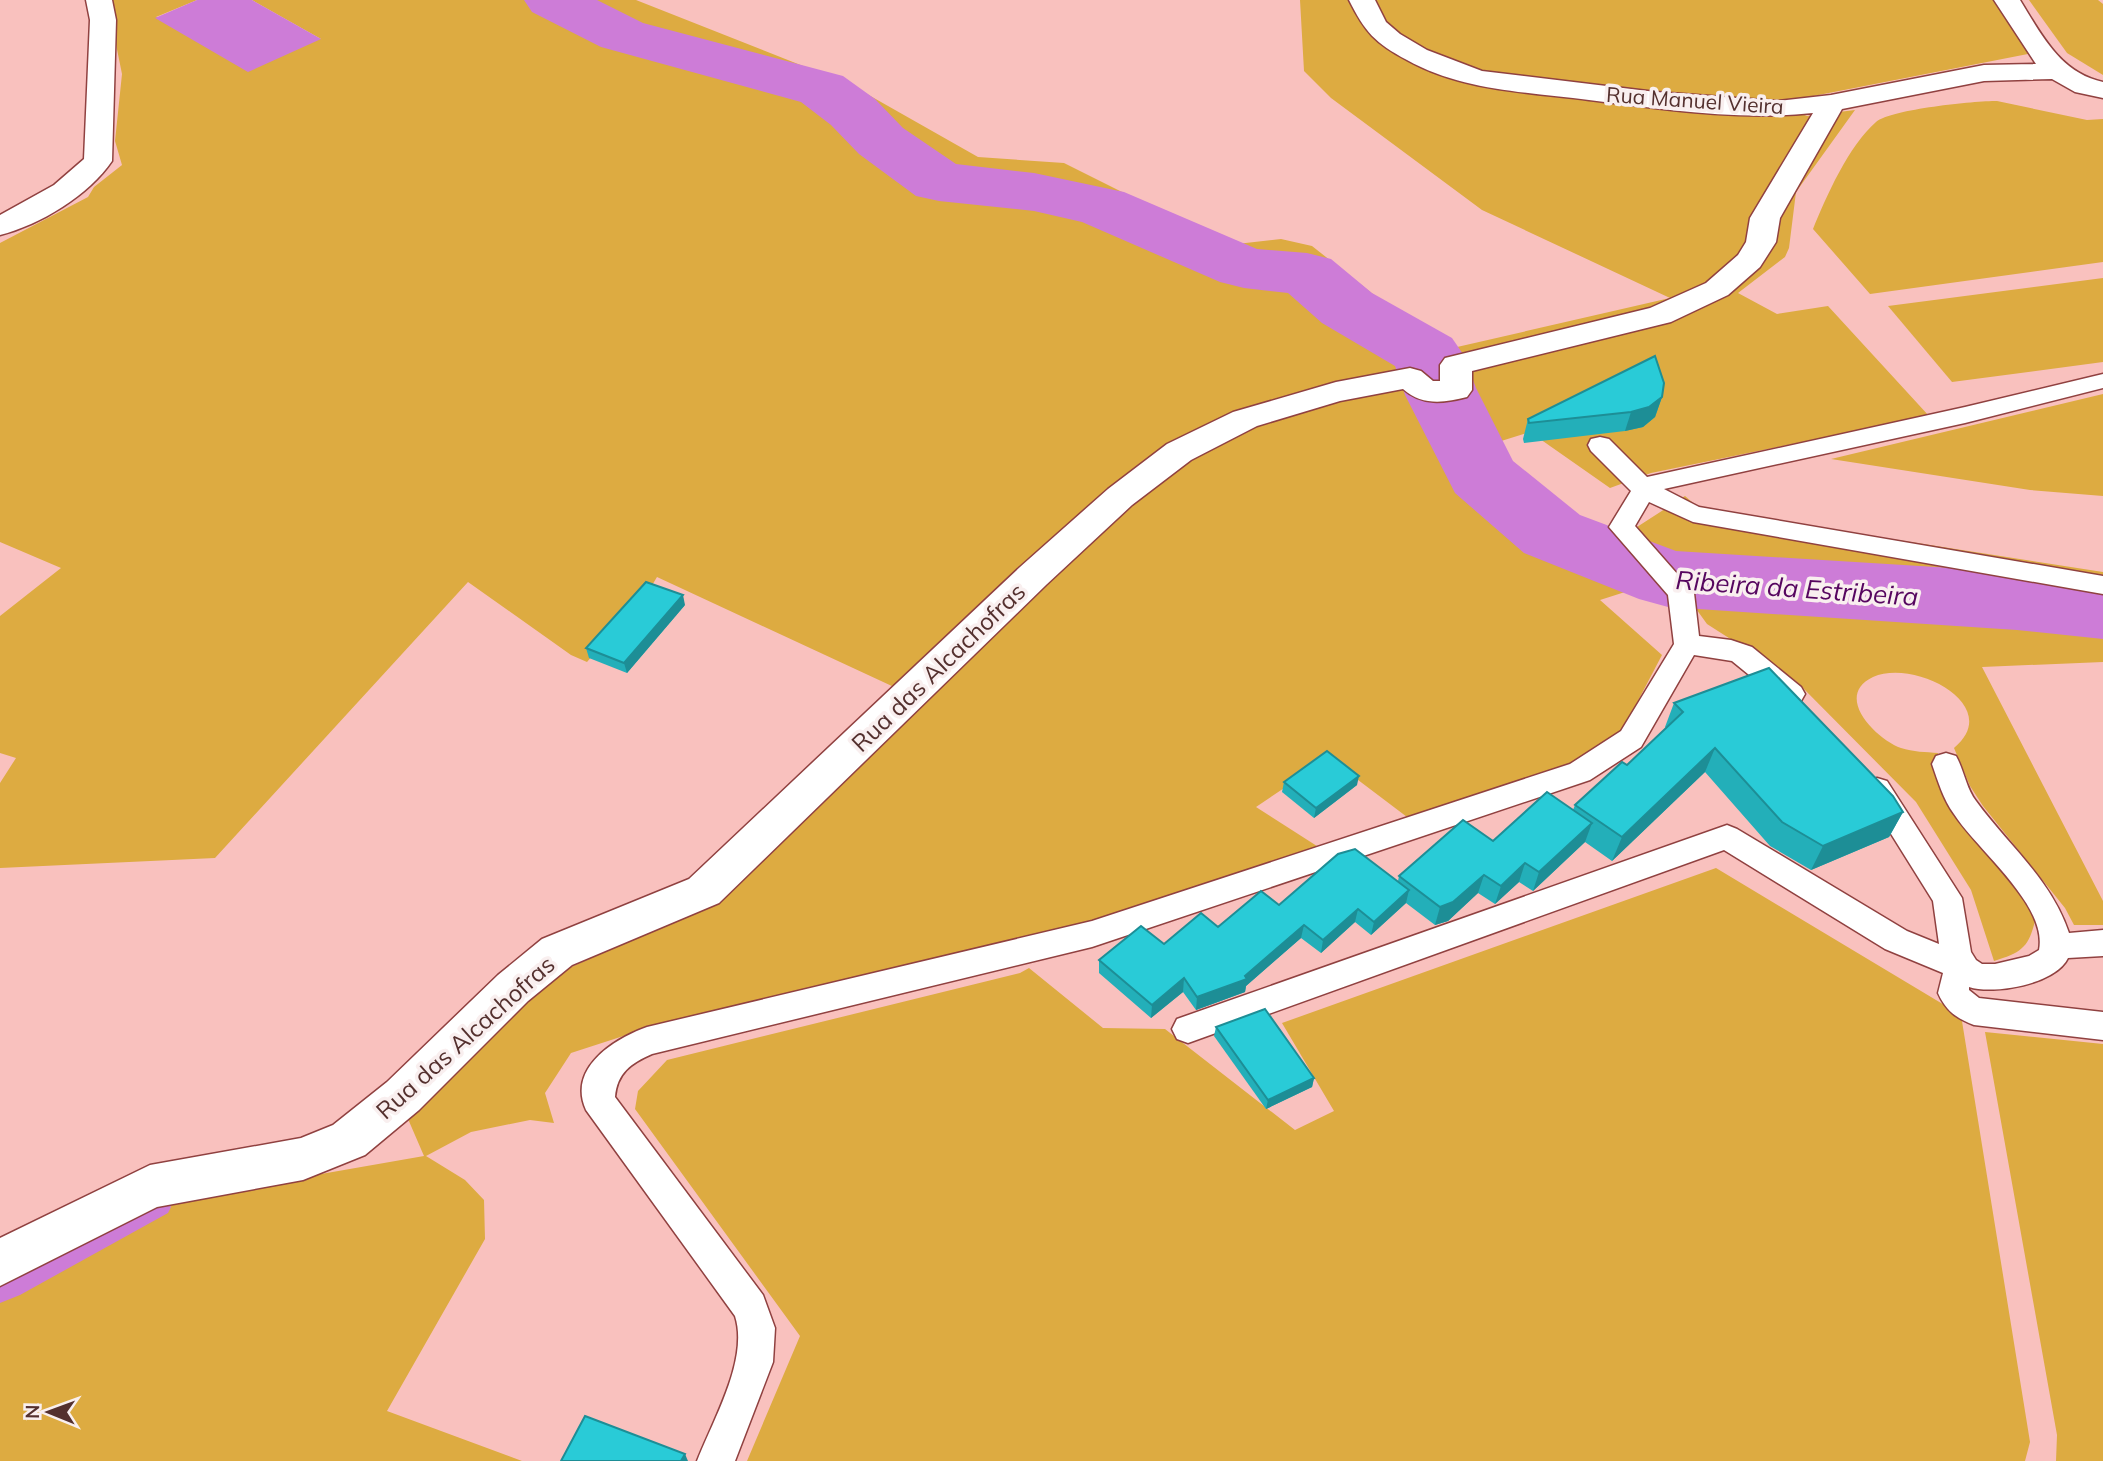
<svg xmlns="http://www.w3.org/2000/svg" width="2103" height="1461" font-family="Mulish,sans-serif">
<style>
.green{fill:#ddab41}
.water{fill:#cd7cd7}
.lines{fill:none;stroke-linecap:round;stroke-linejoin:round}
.stream{fill:#cd7cd7;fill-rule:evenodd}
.river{fill:#cd7cd7;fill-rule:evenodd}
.lane-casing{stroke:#904140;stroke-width:3}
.street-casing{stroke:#904140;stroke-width:3}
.lane{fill:#fff;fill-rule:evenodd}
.street{fill:#fff;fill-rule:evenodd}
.wall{fill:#23afb9}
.shaded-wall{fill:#1d8e96}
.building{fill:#29cbd7;stroke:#1d8e96;stroke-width:2}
.labels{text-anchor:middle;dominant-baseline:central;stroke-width:7;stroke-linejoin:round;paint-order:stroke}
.far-street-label{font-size:21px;fill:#54302e;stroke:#f9efef}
.street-label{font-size:24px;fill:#54302e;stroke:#f9efef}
.water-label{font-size:26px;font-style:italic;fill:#56065f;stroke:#f9efef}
</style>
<rect width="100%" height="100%" fill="#f9c1be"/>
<g class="green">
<path d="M107,0H197L156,17L321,39L252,0H636L851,85L978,157L1064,163L1228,245L1281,239L1312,246L1444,350L1670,298L1482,210L1331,98L1304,71L1300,0H1996L2033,53L1793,100H1768L1807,116L1855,110L1796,192L1789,248L1785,257L1738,293L1777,314L1828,306L1929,416L1651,473L1610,488L1530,432L1482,447L1469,375L1475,368L1408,384L1422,402L1456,474L1520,533L1647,585L1600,600L1662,655L1619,737L1601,753L1411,820L1329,758L1256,807L1320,848L1033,940L645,1029L571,1053L545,1093L554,1123L530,1120L471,1132L426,1156L465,1180L484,1200L485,1239L387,1411L522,1461H0V1284L18,1278L150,1204L424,1156L405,1112L558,973L691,913L948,671L1193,449L1281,415L1407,384L1394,371L1329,385L1173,445L1140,465L894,687L657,577L648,592L587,662L571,655L468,582L215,858L0,868V783L16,758L0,753V616L61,568L0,542V243L88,197L94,187L122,165L115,141L122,74Z"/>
<path d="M2029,0H2098L2103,4V75L2067,53Z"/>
<path d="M1997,101L2087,120L2103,119V262L1870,294L1813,229C1826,197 1849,145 1876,122C1892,109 1974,101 1997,101Z"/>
<path d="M2103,278V362L1952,382L1888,306Z"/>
<path d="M2103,394V496L2030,490L1831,459Z"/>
<path d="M1685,496L1700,509L2103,572V620L2003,610L1981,618L2103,634V662L1982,667L2103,901V925H2074L2065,908L1983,806L1970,786L1954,748C2005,706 1915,658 1873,677C1833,696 1876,739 1901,748C1913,752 1926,752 1938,753C1931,814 1978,831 2009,869C2020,883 2027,902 2036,917C2029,947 2023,952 1994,961L1971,890L1916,802L1796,681L1707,624L1637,527Z"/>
<path d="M1716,868L1961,1015L2030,1442L2025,1461H747L800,1336L635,1109L638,1091L667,1060L1020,973L1029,968L1103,1028L1165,1029L1295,1130L1334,1111L1282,1023Z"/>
<path d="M1985,1032L2103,1044V1461H2056L2057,1435Z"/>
</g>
<path class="water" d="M197,0H252L321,39L248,72L155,18Z"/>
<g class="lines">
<path class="stream" d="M162,1199L168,1201L171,1207L168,1213L20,1295L0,1303V1285Z"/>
<path class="river" d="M524,0H597L643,23L843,76L875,99L903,128L956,164L1034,173L1124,192L1257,249L1307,253L1331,259L1372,293L1452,338L1463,354L1476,388L1513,461L1580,515L1676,551L2017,572L2103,581V639L2017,630L1668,607L1639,599L1524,553L1455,493L1405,395L1395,366L1322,323L1288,293L1244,288L1220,282L1082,222L1034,211L939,201L916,196L859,154L831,125L801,102L601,47L532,12Z"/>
<g class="lane-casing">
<g id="lane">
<path d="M2103,374V388L1965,423L1664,489L1699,507L2103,576V594L1693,522L1649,502L1635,526L1694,593L1699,636L1731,640L1752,647L1801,687L1805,694L1801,701L1791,704L1781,701L1732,661L1694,655L1641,747L1590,780L1092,947L652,1054C631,1063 617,1073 615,1097L763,1295L775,1328L773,1362L735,1461H697C713,1420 749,1359 735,1316L586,1110C567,1068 614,1039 647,1027L1092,921L1570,764L1621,731L1674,644L1668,595L1609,527L1631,491L1591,451L1588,445L1591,439L1600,437L1609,439L1647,477L1965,407Z"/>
<path d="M1946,753L1956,756C1964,770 1966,788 1976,801C2008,845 2051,879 2069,933L2103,930V956L2068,958C2056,984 1994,995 1969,987V990L1979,998L2103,1012V1040L1974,1025C1956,1018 1946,1011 1938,993L1943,973L1885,949L1724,850L1188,1043L1177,1039L1172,1029L1177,1019L1727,825L1737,829L1907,931L1939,944L1933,901L1863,789L1867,781L1877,778L1887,781L1962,898L1971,952L1976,960L1982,964H1995L2029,956L2039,950C2048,905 1977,850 1954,814C1943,799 1938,781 1932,764L1936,756Z"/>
</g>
</g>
<g class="street-casing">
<g id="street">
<path d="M86,0H112L116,20L112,161C89,195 40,225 0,235V215L54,185L84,159L90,20Z"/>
<path d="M1349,0H1375L1386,22L1400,34L1427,50L1482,71L1656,92L1777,101L1831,95L1984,65L2036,64L1994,0H2020C2041,34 2060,73 2103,82V98L2075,92L2052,79L1984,81L1842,109L1780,218L1776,242L1760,267L1728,295L1671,322L1472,371V390L1467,397C1444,403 1422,406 1403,389L1340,401L1257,426L1191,460L1132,505L1046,585L719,903L572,965L528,1001L419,1110L365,1155L303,1180L157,1207L0,1286V1238L150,1165L301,1138L333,1125L387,1082L498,975L542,939L689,879L1020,567L1108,489L1167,444L1233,412L1336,382L1410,368L1421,371L1433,381H1440V365L1445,358L1650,308L1706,283L1738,255L1746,242L1750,218L1813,113C1739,121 1662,109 1589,100C1528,92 1462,91 1407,60C1375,43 1365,32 1349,0Z"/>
</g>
</g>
<use href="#lane" class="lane"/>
<use href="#street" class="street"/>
</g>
<g class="wall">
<path d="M1662,397L1655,417L1643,427L1625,431L1524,443L1523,439L1528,419Z"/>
<path d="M685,605L627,673L589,658L586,648Z"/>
<path d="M1674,703L1903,812L1889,837L1811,870L1770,846L1705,772L1612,861L1585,842L1533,891L1519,882L1495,904L1478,893L1448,921L1435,925L1406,903L1371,935L1355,922L1321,953L1301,938L1246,986L1245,992L1196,1010L1183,992L1151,1018L1099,973V960L1164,944L1279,905L1398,881L1399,876L1573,810L1575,805L1627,765L1666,728L1665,727Z"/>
<path d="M1284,782L1357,785L1314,818L1282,792Z"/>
<path d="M1216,1027L1314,1078L1312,1087L1266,1109L1214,1036Z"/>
</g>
<g class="shaded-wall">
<path d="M1662,397L1655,417L1643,427L1625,431L1631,412Z"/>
<path d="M683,595L685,605L627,673L624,663Z"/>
<path d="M1715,748L1705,772L1612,861L1622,837Z"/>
<path d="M1359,776L1357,785L1314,818L1316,808Z"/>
<path d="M1903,812L1889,837L1811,870L1823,846Z"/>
<path d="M1592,823L1585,842L1533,891L1539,872Z"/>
<path d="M1525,863L1519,882L1495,904L1501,886Z"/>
<path d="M1484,875L1478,893L1448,921L1435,925L1440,907Z"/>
<path d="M1409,890L1406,903L1371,935L1374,922Z"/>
<path d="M1358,909L1355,922L1321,953L1323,940Z"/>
<path d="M1304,925L1301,938L1246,986L1245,992L1196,1010L1197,997Z"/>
<path d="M1184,978L1183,992L1151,1018L1152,1005Z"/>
<path d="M1314,1078L1312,1087L1266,1109L1268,1100Z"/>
<path d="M685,1454L688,1461H681Z"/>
</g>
<g class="building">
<path d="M1655,356L1664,383L1662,397L1649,407L1631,412L1529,423L1528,419Z"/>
<path d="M646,582L683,595L624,663L586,648Z"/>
<path d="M1769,668L1893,796L1903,812L1823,846L1782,822L1715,748L1622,837L1575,805L1622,762L1627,765L1683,712L1674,703Z"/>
<path d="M1327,751L1359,776L1316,808L1284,782Z"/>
<path d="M1547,792L1592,823L1539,872L1525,863L1501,886L1484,875L1453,902L1440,907L1399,876L1463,820L1493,841Z"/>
<path d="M1355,849L1409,890L1374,922L1358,909L1323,940L1304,925L1245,976L1247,979L1197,997L1184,978L1152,1005L1099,960L1141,926L1164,944L1201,913L1218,927L1261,891L1279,905L1338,854Z"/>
<path d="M1265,1009L1314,1078L1268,1100L1216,1027Z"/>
<path d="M585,1416L685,1454L681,1461H561Z"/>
</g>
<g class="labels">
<g class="far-street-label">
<text transform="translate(1695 100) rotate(4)">Rua Manuel Vieira</text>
</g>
<g class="street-label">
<text transform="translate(938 667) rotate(-44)">Rua das Alcachofras</text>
<text transform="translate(465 1037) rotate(-42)">Rua das Alcachofras</text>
</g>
<g class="water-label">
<text transform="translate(1797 588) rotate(4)">Ribeira da Estribeira</text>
</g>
</g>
<g transform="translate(49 1412) rotate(271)" stroke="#f9efef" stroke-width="5" paint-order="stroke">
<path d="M0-5L12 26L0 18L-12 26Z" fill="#54302e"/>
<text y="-10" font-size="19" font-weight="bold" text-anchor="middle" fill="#54302e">N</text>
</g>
</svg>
